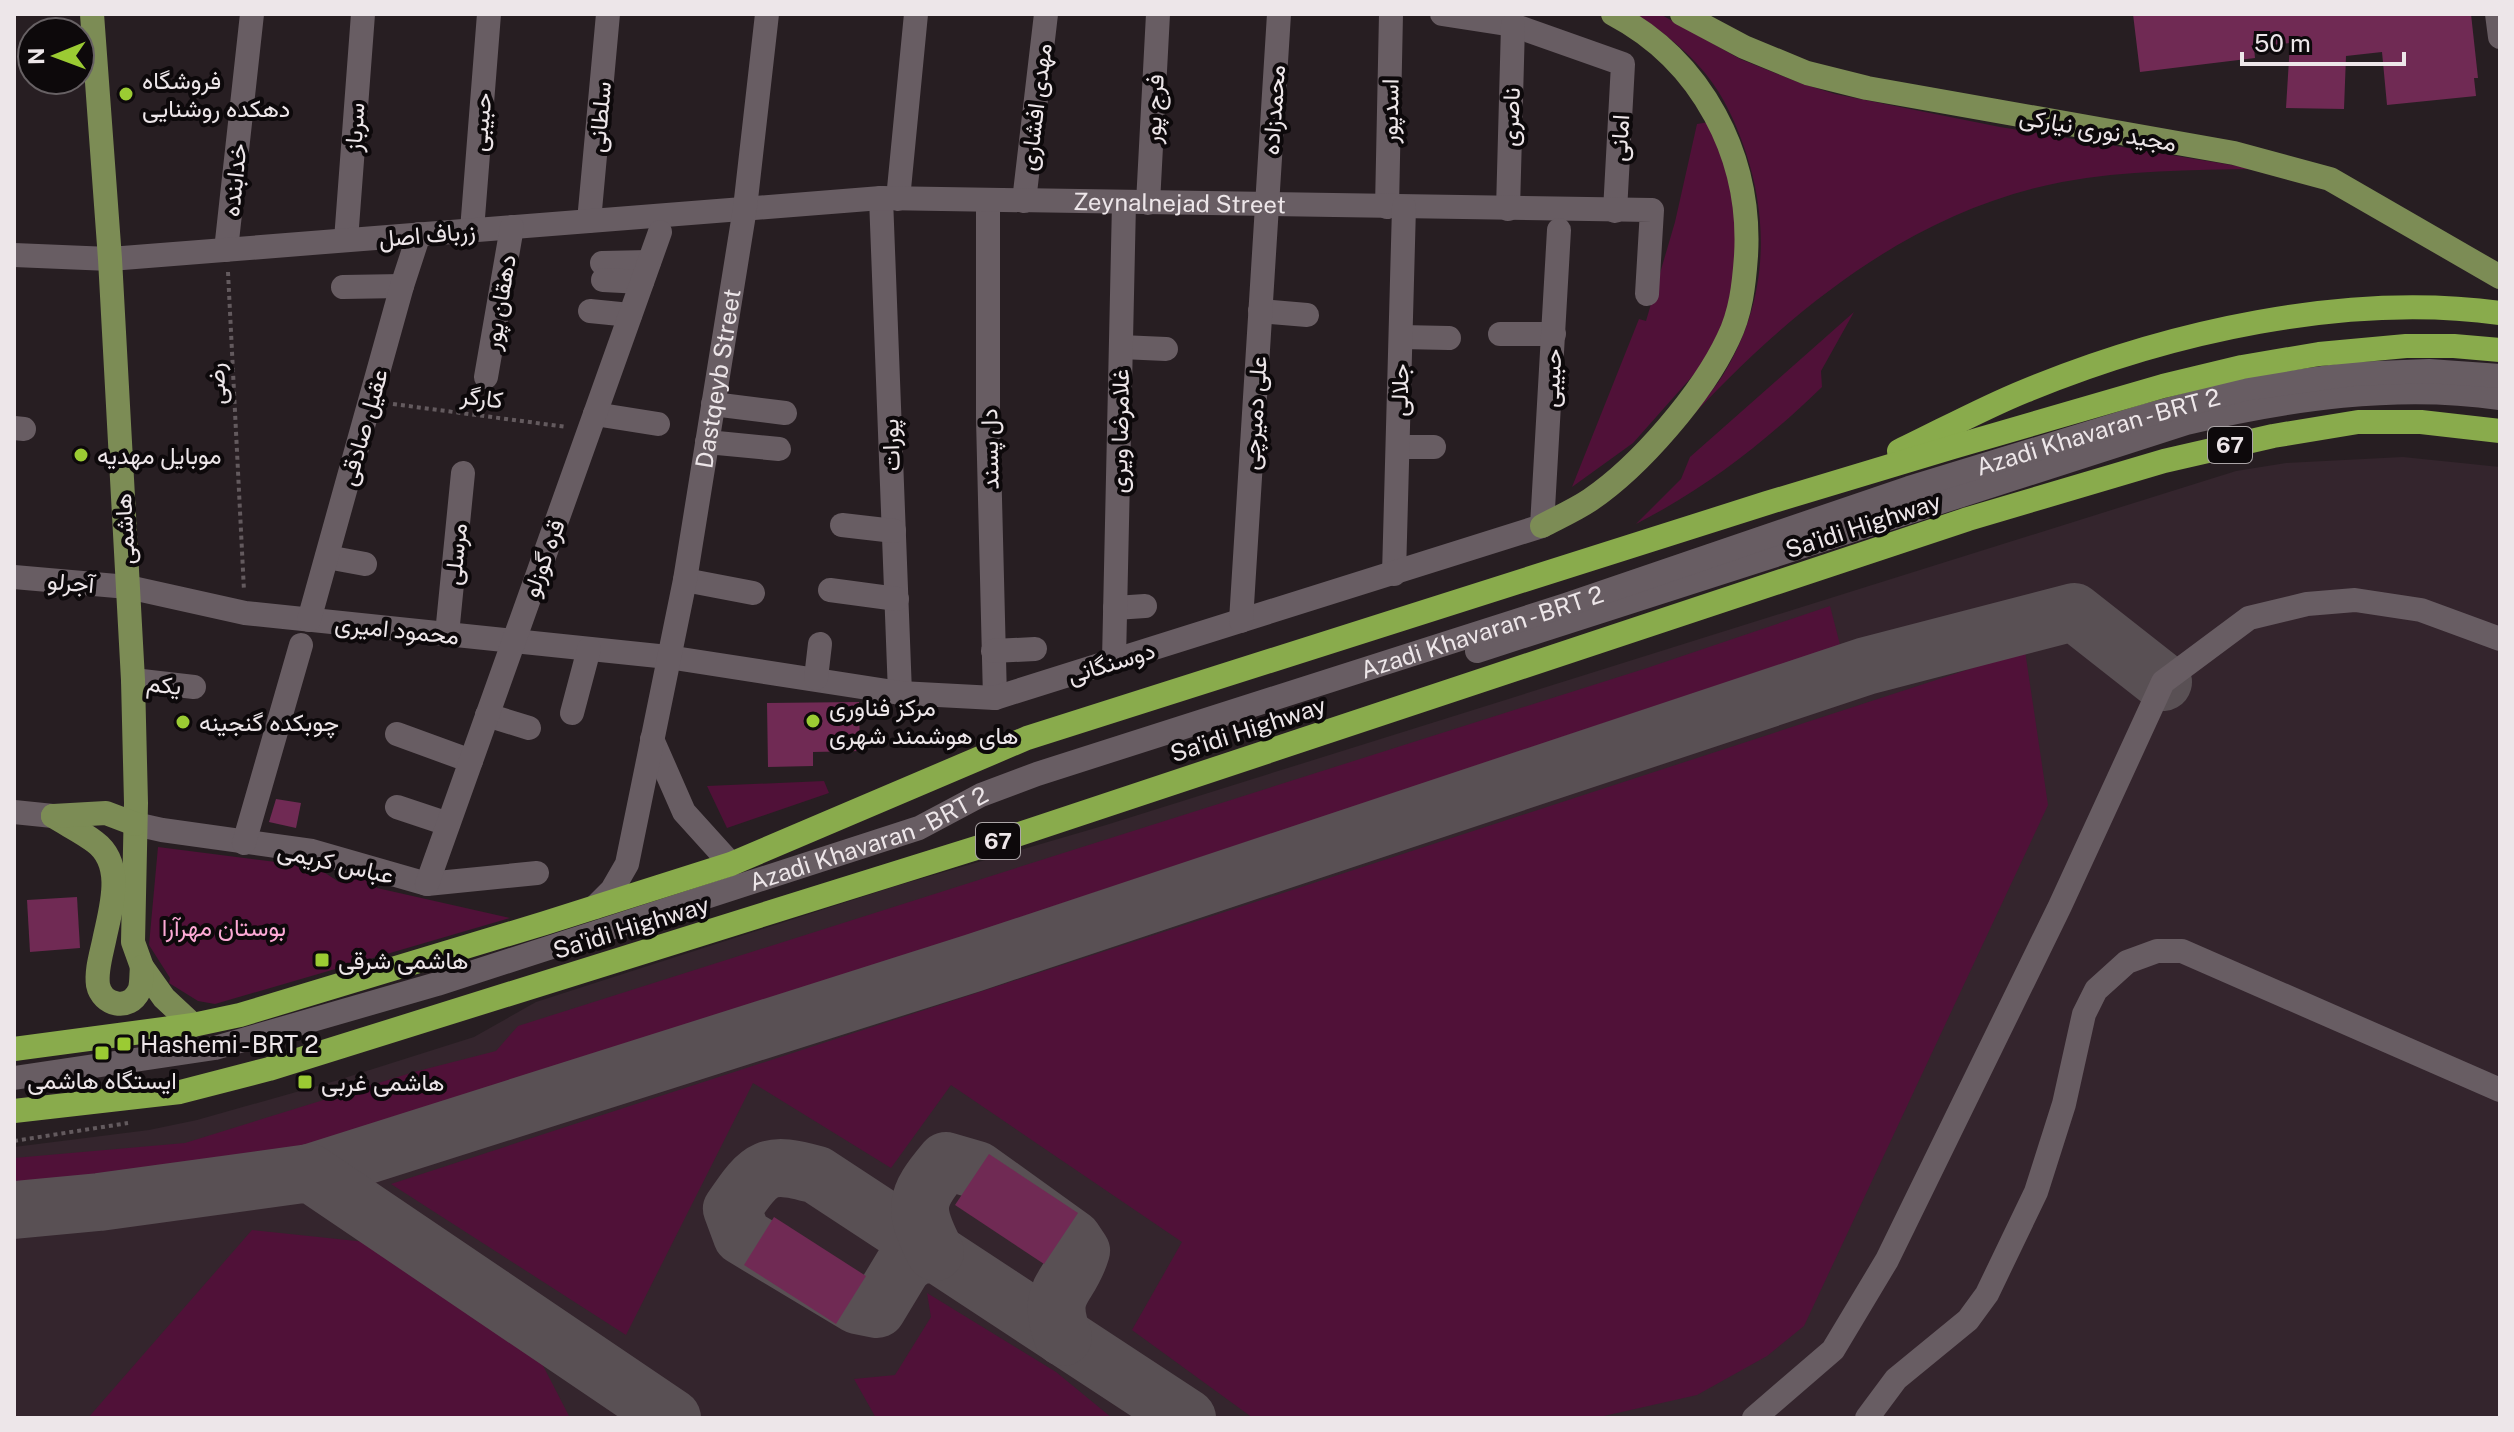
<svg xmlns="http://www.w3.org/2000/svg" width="2514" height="1432" font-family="'Public Sans',Vazirmatn,sans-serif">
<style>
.built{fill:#34252d}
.green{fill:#501138}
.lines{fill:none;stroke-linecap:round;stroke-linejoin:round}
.taxiway{stroke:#595054;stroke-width:58}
.building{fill:#702a54}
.path{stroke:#635a5e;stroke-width:4;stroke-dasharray:4 4;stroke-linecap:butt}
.minor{stroke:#685d63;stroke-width:24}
.major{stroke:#7c8c55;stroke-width:24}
.highway{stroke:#89ab4c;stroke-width:24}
.poi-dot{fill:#9bcb33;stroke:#0d090b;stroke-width:3}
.labels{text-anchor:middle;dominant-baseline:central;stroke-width:8;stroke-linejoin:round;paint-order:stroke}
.shield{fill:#0d090b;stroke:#aaa4a6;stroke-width:2}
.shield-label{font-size:22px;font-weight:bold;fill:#ede6e9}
.poi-label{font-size:24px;fill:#ede6e9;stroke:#0d090b;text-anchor:start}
.street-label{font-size:24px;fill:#ede6e9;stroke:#0d090b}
.park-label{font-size:24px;fill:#fca9d5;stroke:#0d090b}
</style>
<rect width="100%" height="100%" fill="#271e22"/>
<path class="built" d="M2403,457L2500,467V1418H14V1147L149,1130L197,1120L335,1081L474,1037L536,1002L896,886L1106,825L2236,471L2286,463Z"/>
<g class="green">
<path d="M1636,14H1660L1740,59L1800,83L1835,94L2000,127L2256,169C2191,170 2127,170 2062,182C1907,212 1785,315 1681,428C1695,410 1711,394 1723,375C1765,307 1771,229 1746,153C1737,125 1724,96 1705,73C1686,50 1661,30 1636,14Z"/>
<path d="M1709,122L1724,154L1738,215L1734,282L1724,325L1704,363L1633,443L1572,487L1639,319L1646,321L1675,222L1697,124Z"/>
<path d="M1854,312L1821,371L1822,387C1764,443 1708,487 1636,524L1681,479L1690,457Z"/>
<path d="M1830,606L1845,664L1407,806L912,958L358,1138L218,1173L14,1199V1158L185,1143L414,1072L496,1051L518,1026L1647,668Z"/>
<path d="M2025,651L2048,805L1804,1326L1767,1356L1697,1395L1595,1418H1253L1132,1330L1182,1242L951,1085L891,1168L753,1083L626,1335L391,1184Z"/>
<path d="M824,781L829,793L727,828L707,786Z"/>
<path d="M158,847L316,867L339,882L342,874L376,882L377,888L510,918L215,1004L198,1001L169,983L170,978L149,945Z"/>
<path d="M252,1230L366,1242L537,1354L570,1418H88Z"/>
<path d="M927,1293L1056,1372L1112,1418H876L854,1379L895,1375L931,1317Z"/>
</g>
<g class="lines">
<g class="taxiway">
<path d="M310,1173L973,963L1866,666L2074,612L2163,682"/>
<path d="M14,1210L99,1202L310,1173L672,1418"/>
<path d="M935,1252L914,1257L903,1266L877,1309L857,1305L742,1236L732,1209C761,1166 767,1161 817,1175L1187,1418"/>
<path d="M935,1252C913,1208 914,1199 946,1161L977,1170L1073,1239L1081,1251C1069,1291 1045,1289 1063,1337"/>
</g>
</g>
<g class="building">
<path d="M2133,14H2471L2478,78H2474L2476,96L2387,105L2382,52L2346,56L2344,109L2286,108L2290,43L2254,47L2255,58L2140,72Z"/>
<path d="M859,702L860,751L813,752V766L768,767L767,703Z"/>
<path d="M276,799L301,803L296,828L269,822Z"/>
<path d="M77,897L80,948L30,952L27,900Z"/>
<path d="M989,1154L1078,1213L1044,1264L955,1205Z"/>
<path d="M774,1217L866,1276L836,1324L744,1265Z"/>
</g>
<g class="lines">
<g class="path">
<path d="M228,272L244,591"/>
<path d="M393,404L567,427"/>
<path d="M14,1141L128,1123"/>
</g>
<g class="minor">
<path d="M1442,14L1513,25L1623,64L1615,211"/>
<path d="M2497,14L2500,37"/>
<path d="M881,198L900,693"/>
<path d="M898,199L916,14"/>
<path d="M988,200V419L995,698"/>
<path d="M1024,201L1046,14"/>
<path d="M1148,203L1158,14"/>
<path d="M1387,207L1391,14"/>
<path d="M1508,209L1513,25"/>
<path d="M589,221L608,14"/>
<path d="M472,230L489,14"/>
<path d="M346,240L363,14"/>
<path d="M226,250L252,14"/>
<path id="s1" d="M14,255L110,259L881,198L1652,210L1647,294"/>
<path d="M602,263L649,262"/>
<path d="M603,280L642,282"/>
<path d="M343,287L402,286"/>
<path d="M590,311L630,315"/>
<path d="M1260,311L1307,315"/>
<path d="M1500,334H1554"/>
<path d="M1401,337L1449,338"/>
<path d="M1121,347L1166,349"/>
<path d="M486,377L512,227"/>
<path d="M713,404L785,413"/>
<path d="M595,414L658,424"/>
<path d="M14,428L24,429"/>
<path d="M707,442L779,449"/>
<path d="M1398,447H1434"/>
<path d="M842,525L894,531"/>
<path d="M327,557L365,564"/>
<path d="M1394,574L1404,207"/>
<path d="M14,577L128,587L245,613L668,657L900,693L995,698L1542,526L1559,230"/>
<path d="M685,580L753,593"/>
<path d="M830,590L897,599"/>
<path d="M1115,608L1145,606"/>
<path d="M309,620L402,286L419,234"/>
<path d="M1241,621L1279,14"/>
<path d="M447,634L463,473"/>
<path d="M993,651L1035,649"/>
<path d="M1477,651L2186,423C2289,399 2395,383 2500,398"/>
<path d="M1114,660L1124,203"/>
<path d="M816,678L820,644"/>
<path d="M133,680L194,687"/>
<path d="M572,713L589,649"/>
<path d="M487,715L529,728"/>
<path d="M397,734L471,761"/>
<path d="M652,739L684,812L731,864"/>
<path d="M397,807L448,824"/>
<path d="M14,812L53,816"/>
<path d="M135,824L162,830L312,851L427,884L537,873"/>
<path d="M244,843L301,645"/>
<path d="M427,884L660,232"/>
<path id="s2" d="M595,907L612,890L627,864L685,580L745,208L767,14"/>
<path id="s3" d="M14,1078L215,1048L437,984L919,828L981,795L1037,774L1566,605L1909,488L2148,415L2244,389L2352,374L2429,371L2500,376"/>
<path d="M1754,1418L1833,1350L1887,1260L2060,906L2163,682L2249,618L2307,604L2355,600L2421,610L2500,639"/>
<path d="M1867,1418L1896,1379L1968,1320L1987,1294L2036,1192L2064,1104L2084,1014L2096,990L2127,962L2157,951H2182L2500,1090"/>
</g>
<g class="major">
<path d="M92,14L110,259L133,680L136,803L133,942L142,967L164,998L193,1025"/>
<path d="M1682,14L1744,47L1807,73L1867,88L2234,153L2330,179L2500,277"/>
<path d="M1542,526C1557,518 1575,510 1590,500C1640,466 1702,394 1728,339C1741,313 1744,284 1746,256C1752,156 1702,61 1613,14"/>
<path d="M53,816C67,825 82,832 95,842C126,865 110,911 104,941C101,955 96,971 98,985C102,1005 129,1012 139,991C142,985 141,974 142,967"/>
<path d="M53,816L106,813L135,824"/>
</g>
<g class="highway">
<path d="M1899,451C1941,431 1983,408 2025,391C2168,332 2346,292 2500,313"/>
<path d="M14,1049L193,1025L240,1015L545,923L731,864L1027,738L1767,503L1953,447L2163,386L2242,367L2319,354L2406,346H2454L2500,350"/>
<path d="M14,1111L180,1092L269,1069L989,844L1968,519L2164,461L2273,436L2358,422H2421L2500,431"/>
</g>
</g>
<g class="poi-dot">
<circle cx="126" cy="94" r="8"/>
<circle cx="81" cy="455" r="8"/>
<circle cx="813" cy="721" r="8"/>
<circle cx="183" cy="722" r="8"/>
<rect x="314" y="952" width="16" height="16" rx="4"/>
<rect x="116" y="1036" width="16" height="16" rx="4"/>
<rect x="94" y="1045" width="16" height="16" rx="4"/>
<rect x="297" y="1074" width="16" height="16" rx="4"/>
</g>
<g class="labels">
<g class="shield">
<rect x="2208" y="427" width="44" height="36" rx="6"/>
<rect x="976" y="823" width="44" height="36" rx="6"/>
</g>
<g class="shield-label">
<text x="2230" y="445">67</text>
<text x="998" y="841">67</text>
</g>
<g class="poi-label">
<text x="142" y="80">فروشگاه<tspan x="142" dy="28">دهکده روشنایی</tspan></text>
<text x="97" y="455">موبایل مهدیه</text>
<text x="829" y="707">مرکز فناوری<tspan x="829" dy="28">های هوشمند شهری</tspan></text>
<text x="199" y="722">چوبکده گنجینه</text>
<text x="338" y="960">هاشمی شرقی</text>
<text x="140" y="1044">Hashemi - BRT 2</text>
<text x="102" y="1080" text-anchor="middle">ایستگاه هاشمی</text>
<text x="321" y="1082">هاشمی غربی</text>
</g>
<g class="street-label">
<text transform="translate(1035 107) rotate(-83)">مهدی افشاری</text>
<text transform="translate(1153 109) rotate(-87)">فرج پور</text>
<text transform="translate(1273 110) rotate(-86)">محمدزاده</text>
<text transform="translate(1389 111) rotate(-89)">اسدپور</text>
<text transform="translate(599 117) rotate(-85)">سلطانی</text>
<text transform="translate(1510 117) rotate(-88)">ناصری</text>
<text transform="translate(480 122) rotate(-85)">حبیبی</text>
<text transform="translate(354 127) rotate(-86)">سرباز</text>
<text transform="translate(2098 129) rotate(10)">مجید نوری نیارکی</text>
<text transform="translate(1619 138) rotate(-87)">امانی</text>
<text transform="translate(234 180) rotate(-84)">خدابنده</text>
<text stroke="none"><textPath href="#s1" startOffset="1168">Zeynalnejad Street</textPath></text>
<text transform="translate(427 234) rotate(-5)">زرباف اصل</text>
<text transform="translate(499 302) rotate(-80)">دهقان پور</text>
<text stroke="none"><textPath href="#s2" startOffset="548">Dastqeyb Street</textPath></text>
<text transform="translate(1551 378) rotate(-87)">حبیبی</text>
<text transform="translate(216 384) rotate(-93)">رضی</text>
<text transform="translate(1399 390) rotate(-89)">جلالی</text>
<text transform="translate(482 397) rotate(7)">کارگر</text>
<text transform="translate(1254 413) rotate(-86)">علی دمیرچی</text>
<text transform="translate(363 427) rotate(-74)">عقیل صادقی</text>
<text transform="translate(1119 431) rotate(-89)">غلامرضا ویری</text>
<text stroke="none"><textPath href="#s3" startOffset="2186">Azadi Khavaran - BRT 2</textPath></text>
<text transform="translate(890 445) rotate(-92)">پورات</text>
<text transform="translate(989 449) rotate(-91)">دل پسند</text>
<text transform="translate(1863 525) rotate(-18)">Sa'idi Highway</text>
<text transform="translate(124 529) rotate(-93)">هاشمی</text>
<text transform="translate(455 554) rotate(-84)">مرسلی</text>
<text transform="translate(543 558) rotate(-70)">قره گوزلو</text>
<text transform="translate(71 582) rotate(5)">آجرلو</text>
<text transform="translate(397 629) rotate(6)">محمود امیری</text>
<text stroke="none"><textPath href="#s3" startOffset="1538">Azadi Khavaran - BRT 2</textPath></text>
<text transform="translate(1111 662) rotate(-17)">دوسنگانی</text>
<text transform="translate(164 684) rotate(6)">یکم</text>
<text transform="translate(1248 729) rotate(-18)">Sa'idi Highway</text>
<text stroke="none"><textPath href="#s3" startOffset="890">Azadi Khavaran - BRT 2</textPath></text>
<text transform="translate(336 862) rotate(13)">عباس کریمی</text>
<text transform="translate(631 927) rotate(-17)">Sa'idi Highway</text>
</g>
<g class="park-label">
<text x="224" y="927">بوستان مهرآرا</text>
</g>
</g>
<rect width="2514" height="1432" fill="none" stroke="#ede6e9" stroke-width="32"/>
<g transform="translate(56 56) rotate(269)"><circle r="38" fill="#0d090b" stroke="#676164" stroke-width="2"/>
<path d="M0-6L14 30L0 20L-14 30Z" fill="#9bcb33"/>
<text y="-12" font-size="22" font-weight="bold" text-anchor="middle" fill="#ede6e9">N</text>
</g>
<path d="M2242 52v12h162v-12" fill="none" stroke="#ede6e9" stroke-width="4"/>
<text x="2254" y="52" font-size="24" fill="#ede6e9" stroke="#0d090b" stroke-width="6" paint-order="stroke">50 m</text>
</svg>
